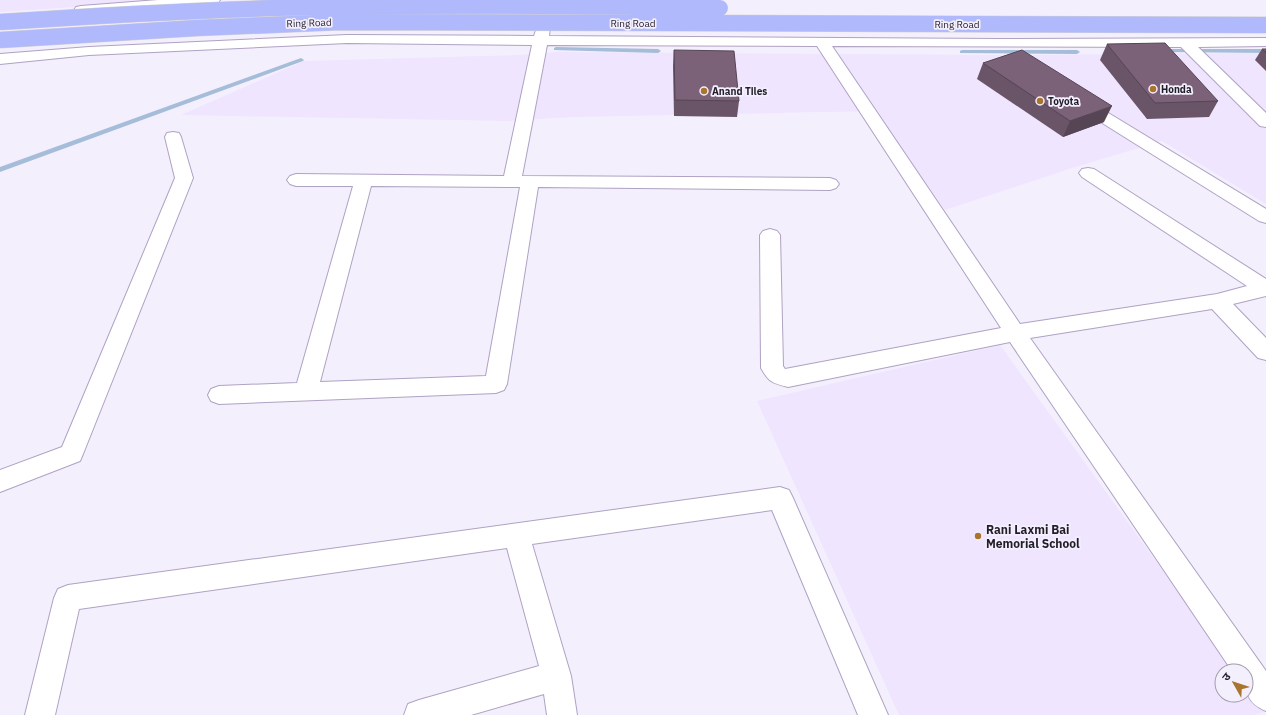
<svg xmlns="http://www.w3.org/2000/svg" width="1266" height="715" font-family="'IBM Plex Sans','Noto Sans Devanagari',sans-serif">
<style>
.built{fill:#efe5fe}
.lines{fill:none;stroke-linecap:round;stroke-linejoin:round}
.stream{fill:#a5bdd9;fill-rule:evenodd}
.minor-casing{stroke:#afa2c3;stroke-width:2}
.minor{fill:#fff;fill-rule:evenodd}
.highway-bridge-casing{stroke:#d3d2d4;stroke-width:17;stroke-linecap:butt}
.highway-bridge{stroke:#b0b9fc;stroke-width:16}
.wall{fill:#6a5468}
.shaded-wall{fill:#564555}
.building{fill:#7b6279;stroke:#564555}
.poi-dot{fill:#a9742e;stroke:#f4effd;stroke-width:1.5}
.labels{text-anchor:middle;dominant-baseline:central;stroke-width:3.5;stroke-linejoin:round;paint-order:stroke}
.far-street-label{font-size:10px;fill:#221d29;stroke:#f4effd}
.far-poi-label{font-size:10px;font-weight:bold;fill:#221d29;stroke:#f4effd;text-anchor:start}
.poi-label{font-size:12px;font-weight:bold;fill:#221d29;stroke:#f4effd;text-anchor:start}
</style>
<rect width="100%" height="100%" fill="#f4effd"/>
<g class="built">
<path d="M0,0H178L0,12Z"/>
<path d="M558,52L1000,55L1266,53V204L1162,141L1072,168L945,210L874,111L572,117L507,121L181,115L304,61L519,55Z"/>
<path d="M1000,345L1235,671H1222V695H1246V686L1264,712L1254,715H899L757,401Z"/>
</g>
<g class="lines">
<g class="stream">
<path d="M556,47L658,49L661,51L658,53L554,50V48Z"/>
<path d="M1166,49H1266V53L1164,52V50Z"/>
<path d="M962,50H1077L1080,52L1077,54L960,53V51Z"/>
<path d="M301,58L304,60L303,61L0,172V167Z"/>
</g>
<g class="minor-casing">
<g id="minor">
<path d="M158,0H220L218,3L213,4L81,14L76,13L74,10L76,7L81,6Z"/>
<path d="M543,23L548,24L550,27L549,36L998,39L1266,38V46L1198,47L1266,113V127L1260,126L1181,47L832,46L1020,324L1217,294L1247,286L1082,177L1079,173L1082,169L1088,168L1094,169L1266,279V296L1233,304L1266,338V360L1258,358L1212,309L1030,338L1266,671V711C1245,702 1246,691 1246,671H1232L1010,342L788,387C772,383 769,382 761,368L760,235L763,231L770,229L777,231L780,235L783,366L785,369L1001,328L817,46L547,45L522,176L830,178L836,180L839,184L836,188L830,190L538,187L507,384L504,390L496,393L219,404L211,401L208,395L211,389L219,386L297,383L353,186H296L290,184L287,180L290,176L296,174L504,176L532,45L347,43L89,55L0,64V54L89,47L347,35L534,36L538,24ZM371,186L520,187L486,376L320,382Z"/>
<path d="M1081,98L1087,100L1266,209V223L1259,221L1075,106L1073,103L1075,100Z"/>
<path d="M173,132L179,133L181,137L193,178L83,454L80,461L0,492V470L62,447L175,178L165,137L167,133Z"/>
<path d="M780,487L789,490L793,498L888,715H858L772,510L532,544L571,676L577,715H547L544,694L471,715H404L408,704L419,700L539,666L507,548L79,609L55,715H25L54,598L58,589L68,585Z"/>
</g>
</g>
<use href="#minor" class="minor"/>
<g class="highway-bridge-casing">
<g id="highway-bridge">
<path d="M0,22C92,16 183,11 275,8C423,4 572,6 720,8"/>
<path d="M0,40L197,28L341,22L1266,25"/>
</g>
</g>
<use href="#highway-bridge" class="highway-bridge"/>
</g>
<g class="wall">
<path d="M1107,44L1218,101L1209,117L1147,119L1100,60Z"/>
<path d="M1262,49H1266V71L1255,60Z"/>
<path d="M674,50L739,101L737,117L674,116L673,66Z"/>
<path d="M983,63L1104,122L1063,137L977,79Z"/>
</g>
<path class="shaded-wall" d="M1112,106L1104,122L1063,137L1070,121Z"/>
<g class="building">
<path d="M1165,43L1218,101L1155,103L1107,44Z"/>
<path d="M1262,49H1266V53Z"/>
<path d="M674,50L734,51L739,101L675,100Z"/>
<path d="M1022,50L1112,106L1070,121L983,63Z"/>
</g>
<g class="poi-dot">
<circle cx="1153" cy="89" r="4"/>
<circle cx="704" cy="91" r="4"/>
<circle cx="1040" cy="101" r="4"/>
<circle cx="978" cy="536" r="4"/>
</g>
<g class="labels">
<g class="far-street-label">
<text transform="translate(309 23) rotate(-2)">Ring Road</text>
<text x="633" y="23">Ring Road</text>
<text x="957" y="24">Ring Road</text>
</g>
<g class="far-poi-label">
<text x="1161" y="89">Honda</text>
<text x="712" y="91">Anand Tiles</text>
<text x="1048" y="101">Toyota</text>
</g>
<g class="poi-label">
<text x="986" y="529">Rani Laxmi Bai<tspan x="986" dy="14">Memorial School</tspan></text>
</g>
</g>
<g transform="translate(1234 683) rotate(309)"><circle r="19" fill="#f4effd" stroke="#a09ba8"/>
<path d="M0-3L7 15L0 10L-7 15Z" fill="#a9742e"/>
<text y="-6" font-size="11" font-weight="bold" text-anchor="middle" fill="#221d29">उ</text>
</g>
</svg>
